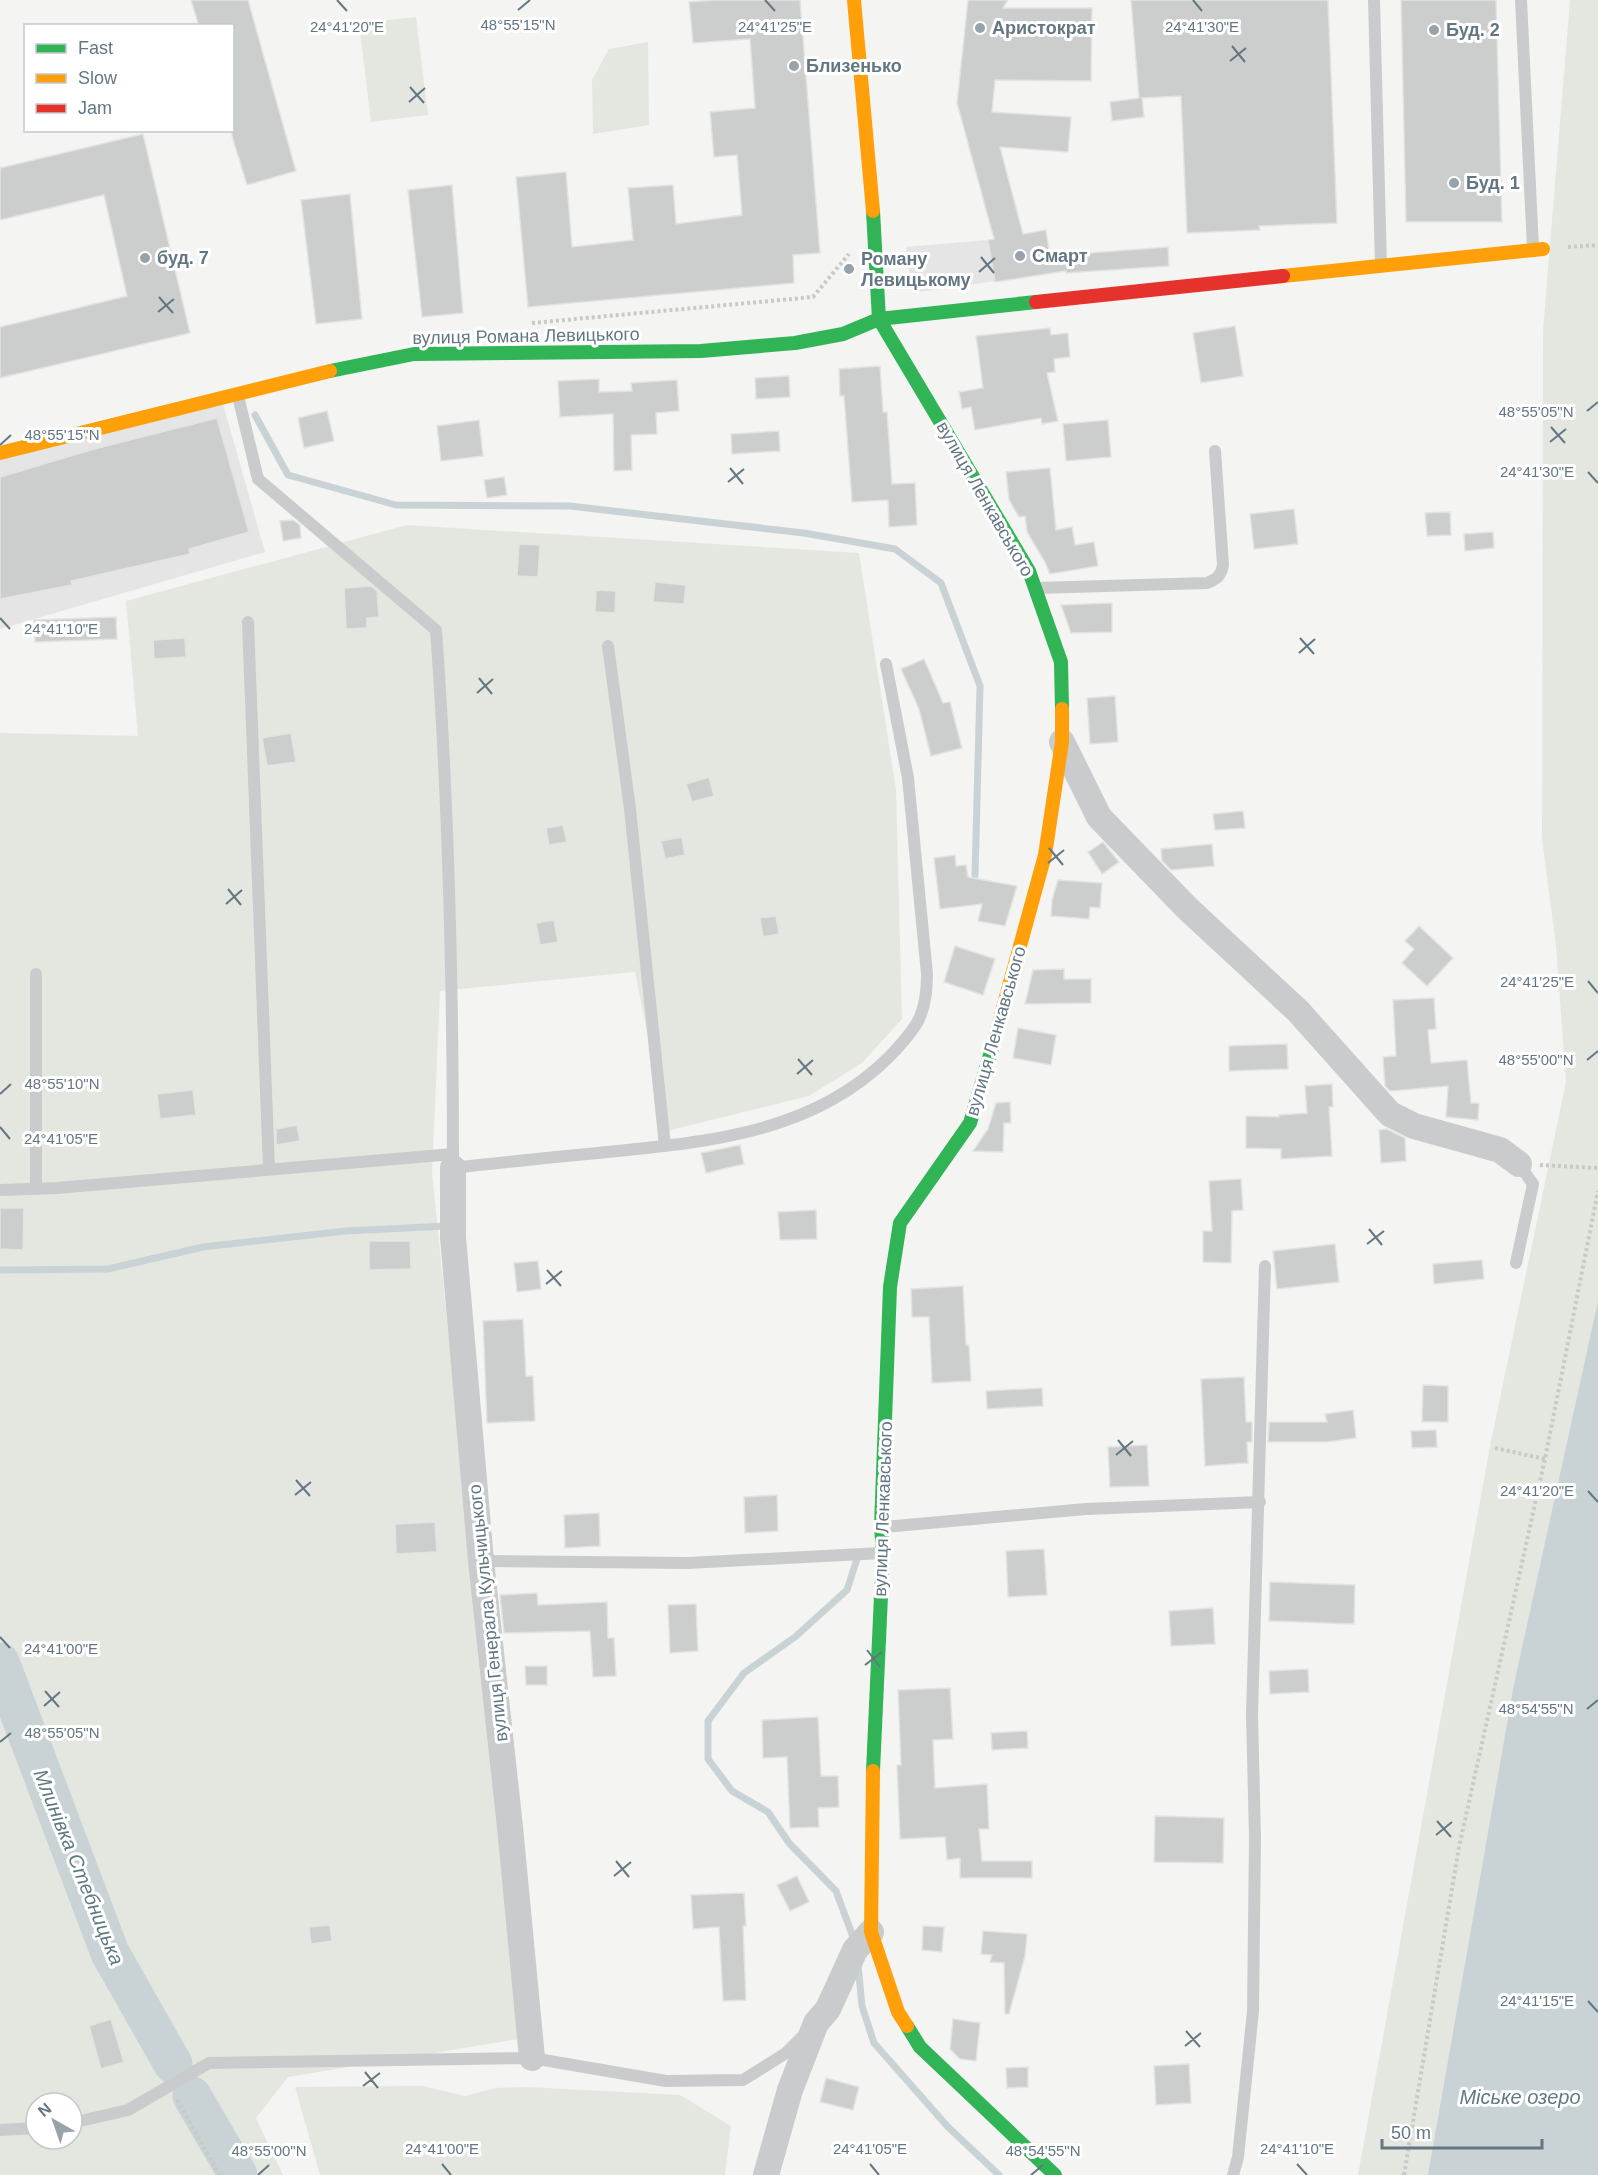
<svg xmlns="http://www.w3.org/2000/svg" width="1598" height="2175" font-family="Arial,sans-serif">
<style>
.built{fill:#e4e5e4}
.green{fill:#e4e7e0;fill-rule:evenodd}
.water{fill:#c9d3d5}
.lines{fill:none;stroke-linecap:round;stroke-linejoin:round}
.stream{stroke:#c9d3d5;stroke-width:7}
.river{stroke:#c9d3d5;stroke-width:39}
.building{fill:#cccecd;stroke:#e3e3e2;stroke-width:1.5}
.path{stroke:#c8c9c9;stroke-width:4;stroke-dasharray:3 3;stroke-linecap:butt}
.lane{stroke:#cacbcc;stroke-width:12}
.street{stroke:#cacbcc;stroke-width:26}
.fast{stroke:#30b455;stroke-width:14}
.slow{stroke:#ff9f0a;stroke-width:14}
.jam{stroke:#e5322d;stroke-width:14}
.ticks{fill:none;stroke:#637783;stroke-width:2}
.poi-dot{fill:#96a3aa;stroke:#fff;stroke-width:2}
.labels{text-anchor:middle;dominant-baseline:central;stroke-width:6;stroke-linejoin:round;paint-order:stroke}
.poi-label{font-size:18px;font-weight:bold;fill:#637783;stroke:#fff;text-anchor:start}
.street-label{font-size:18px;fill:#637783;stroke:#fff}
.water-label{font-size:20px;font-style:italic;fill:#5f7a80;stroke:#fff}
.ticks-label{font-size:15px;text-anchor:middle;fill:#637783;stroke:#fff;stroke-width:6;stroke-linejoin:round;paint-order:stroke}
</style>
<rect width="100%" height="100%" fill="#f4f4f2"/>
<g class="built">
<path d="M1046,230L1052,273L912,293L906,247L988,240Z"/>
<path d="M223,404L265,552L0,629V459Z"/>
</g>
<g class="green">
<path d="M1570,0H1598V2175H1358L1490,1446L1566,1082L1556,946L1542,839L1543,331Z"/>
<path d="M416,17L428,115L371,122L359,23Z"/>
<path d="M648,42L649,125L593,134L592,80L609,49Z"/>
<path d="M407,525L859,553L896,790L902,1019L862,1063L809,1096L667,1131L635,972L440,991L432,1172L519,2039L288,2077L256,2118L283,2175H0V733L138,736L126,601ZM36,2103H72V2139H36Z"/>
<path d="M422,2086L465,2096L496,2088L527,2087L680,2095L731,2126L725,2175H320L295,2087Z"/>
</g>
<path class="water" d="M1598,1301V2175H1428L1514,1684Z"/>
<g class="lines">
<g class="stream">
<path d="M255,415L288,475L396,505L570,506L804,533L895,549L941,583L980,686L975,875"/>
<path d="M0,1270L108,1269L203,1247L346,1231L446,1226"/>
<path d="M853,1937L836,1891L789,1843L768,1812L732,1791L708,1759V1721L744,1673L795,1637L847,1590L857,1559"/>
<path d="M858,1965L862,2006L874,2043L948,2127L999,2175"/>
</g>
<g class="river">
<path d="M0,1662L110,1953L173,2064"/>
<path d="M192,2096L238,2175"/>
</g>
</g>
<g class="building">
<path d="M191,0H248L296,171L247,185L232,136V26H199Z"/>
<path d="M713,0H800L820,253L793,255L794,283L528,307L516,177L566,172L572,247L633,240L628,188L673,185L676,224L742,215L737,155L714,157L710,112L755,108L750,39L693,43L689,2Z"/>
<path d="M968,0H1008L1003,8H1092L1091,81L995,80L992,112L1071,117L1068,152L1000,147L1023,234L1046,230L1050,256L1168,247L1169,266L1066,273V271L995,282L988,240L994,239L957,103Z"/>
<path d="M1131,0H1328L1337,223L1259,226L1260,230L1187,233L1181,96L1142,98L1144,117L1112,121L1110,102L1139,98Z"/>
<path d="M1401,0H1496L1502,222H1406Z"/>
<path d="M143,134L190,333L0,378V327L127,296L104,195L0,220V168Z"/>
<path d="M452,185L463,313L422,317L408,190Z"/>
<path d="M350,194L362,319L316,324L301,200Z"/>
<path d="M1235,326L1243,376L1201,383L1193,333Z"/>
<path d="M1050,328L1051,335L1068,333L1070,357L1054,359L1055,372L1047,373L1058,421L1042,424L1041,418L975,430L971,407L962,409L959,392L983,388L976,336Z"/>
<path d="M880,366L883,412H887L892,484L915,483L917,525L889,527L888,500L852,502L844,396H840L839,369Z"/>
<path d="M789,376L790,397L756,399L755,378Z"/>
<path d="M599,379V392L632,391L631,383L677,380L679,411L656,413L657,434L631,435L632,470L614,471L613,414L560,417L558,381Z"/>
<path d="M327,411L334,441L304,448L298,418Z"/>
<path d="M217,418L249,532L189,549L190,554L71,581L72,585L0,599V477L94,449Z"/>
<path d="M479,420L483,456L441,461L437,426Z"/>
<path d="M1108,420L1111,457L1066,461L1063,424Z"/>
<path d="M779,431L780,451L732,454L731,434Z"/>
<path d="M1050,468L1056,530L1072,527L1075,545L1094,542L1098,566L1050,574L1045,562L1027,532L1025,516L1019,517L1009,500L1006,472Z"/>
<path d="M504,477L507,495L487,498L484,480Z"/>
<path d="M1294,509L1298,544L1254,549L1250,514Z"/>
<path d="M1450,512L1451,535L1427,536L1425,513Z"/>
<path d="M293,520L300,525L301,538L283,541L280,521Z"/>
<path d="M1493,532L1494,548L1465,551L1464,534Z"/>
<path d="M519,544L540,545L538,577L517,576Z"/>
<path d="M655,582L686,585L684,604L653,602Z"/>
<path d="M371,586L377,591L379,617L367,618V628L346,629L344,588Z"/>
<path d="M596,590L616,591L615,613L595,612Z"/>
<path d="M1112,603V632L1071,633L1061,605Z"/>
<path d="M116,617L117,639L35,642L34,620Z"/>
<path d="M185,638L186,657L154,659L153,640Z"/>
<path d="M924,659L943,703L950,702L962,748L931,756L919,709L901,669Z"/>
<path d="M1115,696L1118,742L1090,744L1087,698Z"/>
<path d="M291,733L296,762L267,766L262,738Z"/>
<path d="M709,777L714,796L692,802L686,784Z"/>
<path d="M1243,811L1245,828L1215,830L1213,814Z"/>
<path d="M563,825L567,842L549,845L546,828Z"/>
<path d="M682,837L685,855L665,859L661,841Z"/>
<path d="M1103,842L1119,862L1102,874L1088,852Z"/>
<path d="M1212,844L1214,866L1171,870L1162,861L1161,849Z"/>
<path d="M955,855L956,866L966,865L968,877L1017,886L1005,926L978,921L982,904L940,909L934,858Z"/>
<path d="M1058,880L1102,883L1100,908L1090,907L1089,919L1051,916L1052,900Z"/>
<path d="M776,916L779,934L763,937L760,918Z"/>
<path d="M554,920L558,942L540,945L536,923Z"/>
<path d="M1419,926L1453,958L1427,986L1402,963L1414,949L1405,941Z"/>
<path d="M955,946L995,959L983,995L944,982Z"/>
<path d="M1064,969V979H1091V1003L1025,1004L1033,970Z"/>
<path d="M1434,998L1436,1029L1428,1030L1431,1063L1467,1060L1471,1103H1479L1478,1120L1446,1117L1448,1086L1390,1091L1385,1086L1383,1057L1396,1056L1393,1000Z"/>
<path d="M1018,1028L1056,1035L1051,1065L1013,1058Z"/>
<path d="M1287,1044L1288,1069L1229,1071V1046Z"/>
<path d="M1332,1084L1333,1107H1329L1332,1156L1281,1159V1149L1246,1148V1116L1279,1117V1115L1307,1113L1305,1086Z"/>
<path d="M193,1090L196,1115L160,1119L157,1094Z"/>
<path d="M1010,1102L1011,1123H1004L1003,1152L973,1151L988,1129L996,1103Z"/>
<path d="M297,1125L300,1141L276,1145V1129Z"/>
<path d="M1387,1129L1405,1138L1406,1161L1381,1163L1379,1130Z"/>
<path d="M740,1145L744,1164L706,1173L701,1153Z"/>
<path d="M1241,1179L1243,1210L1232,1211L1231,1263L1203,1262V1231H1212L1209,1181Z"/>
<path d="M0,1208H24L23,1250L0,1249Z"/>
<path d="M816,1210L817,1239L780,1240L778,1212Z"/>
<path d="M369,1241H410L411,1269L369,1270Z"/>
<path d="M1335,1244L1339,1282L1277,1289L1273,1251Z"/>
<path d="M1482,1260L1484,1279L1434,1284L1433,1264Z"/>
<path d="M538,1261L541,1289L517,1292L514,1263Z"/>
<path d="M963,1286L966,1345H969L971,1381L932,1383L929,1317H912L911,1289Z"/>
<path d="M523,1319L526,1376H533L535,1421L487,1423L483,1321Z"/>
<path d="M1244,1377L1246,1422H1252V1442H1247L1248,1463L1205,1466L1201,1379Z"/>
<path d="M1423,1385L1448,1386V1422H1422Z"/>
<path d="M1042,1388L1043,1406L987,1409L986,1391Z"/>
<path d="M1353,1410L1356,1438L1326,1442H1268L1269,1422H1327L1325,1414Z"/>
<path d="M1436,1430L1437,1447L1412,1448L1411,1431Z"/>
<path d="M1147,1445L1149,1486L1110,1487L1108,1447Z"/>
<path d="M777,1495L778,1531L745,1533L744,1497Z"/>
<path d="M599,1513L600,1546L565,1548L564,1515Z"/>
<path d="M435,1522L437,1552L396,1554L395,1524Z"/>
<path d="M1044,1549L1047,1595L1008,1597L1006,1551Z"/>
<path d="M1270,1582L1355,1585L1354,1624L1269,1621Z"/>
<path d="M537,1593L538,1605L607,1602L608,1638H614L616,1676L593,1677L590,1631L504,1633L500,1595Z"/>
<path d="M696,1604L698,1651L670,1653L668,1605Z"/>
<path d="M1213,1608L1215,1644L1171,1646L1169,1611Z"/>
<path d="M525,1666H547V1685H526Z"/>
<path d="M1308,1669L1309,1692L1270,1694L1269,1671Z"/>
<path d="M950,1688L953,1739L933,1740L935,1788L987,1784L989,1829H979L982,1861H1032V1878H960V1858L947,1860L945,1837L900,1839L897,1765H901L898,1690Z"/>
<path d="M818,1717L821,1776H838L839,1807L818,1808L819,1827L790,1828L787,1757L763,1758L762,1720Z"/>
<path d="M1027,1731L1028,1748L992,1750L991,1733Z"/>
<path d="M1155,1816L1224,1818L1223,1863L1154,1862Z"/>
<path d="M797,1876L809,1902L790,1911L777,1885Z"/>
<path d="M744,1893L746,1926H743L746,2000L723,2001L719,1927L693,1929L691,1895Z"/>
<path d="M330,1925L332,1941L311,1944L309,1927Z"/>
<path d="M923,1926L944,1927L942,1952L922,1950Z"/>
<path d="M983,1931L1027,1934L1025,1956L1009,2014H1005L1004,1963L990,1962L992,1955L981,1954Z"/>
<path d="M111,2019L124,2062L101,2069L89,2026Z"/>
<path d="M953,2019L980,2023L976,2061L960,2059L950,2049Z"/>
<path d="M1189,2064L1191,2103L1156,2105L1154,2066Z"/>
<path d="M1028,2067V2087L1007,2088L1006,2068Z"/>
<path d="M826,2078L859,2087L853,2110L820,2102Z"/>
</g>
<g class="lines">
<g class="path">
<path d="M1568,247L1598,245"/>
<path d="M532,323L813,297L849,254"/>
<path d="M1540,1165L1598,1168"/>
<path d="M1495,1448L1545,1459"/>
<path d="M177,2100L220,2175"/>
<path d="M1404,2175L1459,1847L1545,1459L1598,1191"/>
</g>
<g class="lane">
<path d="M1374,0L1381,265"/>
<path d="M1521,0L1533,248"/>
<path d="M238,396L258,479L436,630C449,809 453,988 453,1168C505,1162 556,1157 607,1152C708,1142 813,1133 889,1057C917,1028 927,1015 927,974L908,778L886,664"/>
<path d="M1037,588L1207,583C1217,579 1221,576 1223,565L1215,451"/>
<path d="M248,622L269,1169"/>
<path d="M608,646L630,809L665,1146"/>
<path d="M36,974V1189"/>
<path d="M0,1190L57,1188L453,1154"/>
<path d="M1516,1263L1533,1184L1519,1164"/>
<path d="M884,1527L1086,1509L1260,1502"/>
<path d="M481,1561L688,1563L882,1553"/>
<path d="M72,2123L128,2110L209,2063L532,2058L666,2081L743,2080L786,2053L805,2034"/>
<path d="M0,2130L36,2128"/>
<path d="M1233,2175L1238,2157L1253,2011L1255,1838L1252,1715L1265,1266"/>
</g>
<g class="street">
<path d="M1062,742L1099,817L1187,908L1298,1011L1390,1114L1414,1126L1500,1150L1519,1164"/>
<path d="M453,1168V1237L481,1561L510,1827L532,2058"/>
<path d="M766,2175L790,2090L816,2023L828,2009L855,1950L871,1932"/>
</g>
<g class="fast">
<path d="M873,211L879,319L1029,571L1061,662L1062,709"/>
<path d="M330,371L414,354L701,351L795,343L843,334L879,319L1036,302"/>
<path d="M873,1771L883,1552L881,1527L890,1287L900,1223L970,1123L992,1048"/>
<path d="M907,2026L920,2047L1055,2175"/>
</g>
<g class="slow">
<path d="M854,0L873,211"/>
<path d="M1283,276L1543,249"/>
<path d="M0,453L330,371"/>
<path d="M992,1048L1045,855L1062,742V709"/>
<path d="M873,1771L871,1932L898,2012L907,2026"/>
</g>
<path class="jam" d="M1036,302L1283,276"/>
</g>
<path class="ticks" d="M337,0L347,11M765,0L775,11M1193,0L1202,11M518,10L530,0M1232,46L1245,62M1230,61L1246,48M410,87L424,103M409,102L425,88M981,257L994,273M979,272L995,258M159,297L173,313M158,312L174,299M1587,411L1598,402M1551,427L1565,443M1550,442L1566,429M0,445L11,435M730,468L743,484M1588,472L1598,483M728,482L744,469M0,618L10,629M1300,638L1314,654M1299,653L1315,639M479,678L492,694M477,693L493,679M1049,848L1063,865M1048,863L1064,850M228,889L241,905M226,904L242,890M1588,981L1598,993M798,1059L812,1075M1587,1060L1598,1051M797,1074L813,1060M0,1094L11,1084M0,1127L10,1139M1369,1229L1382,1245M1367,1244L1384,1231M547,1270L561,1286M546,1284L562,1271M1118,1440L1131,1456M1116,1455L1133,1441M296,1480L310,1496M1588,1491L1598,1502M295,1495L311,1482M0,1637L10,1648M867,1650L880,1667M865,1665L882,1652M45,1691L59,1707M44,1706L60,1692M1587,1709L1598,1700M0,1742L11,1733M1437,1821L1451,1837M1436,1835L1452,1822M616,1861L629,1877M614,1876L631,1862M1588,2001L1598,2012M1186,2031L1200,2047M1185,2046L1201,2033M365,2072L378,2088M363,2086L380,2073M442,2164L451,2175M870,2164L879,2175M1297,2164L1307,2175M258,2175L269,2165M1031,2175L1043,2165"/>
<g class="poi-dot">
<circle cx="980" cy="28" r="6"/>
<circle cx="1434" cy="30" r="6"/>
<circle cx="794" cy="66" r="6"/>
<circle cx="1454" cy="183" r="6"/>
<circle cx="1020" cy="256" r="6"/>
<circle cx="145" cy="258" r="6"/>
<circle cx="849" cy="269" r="6"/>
</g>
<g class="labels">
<g class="poi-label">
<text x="992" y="28">Аристократ</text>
<text x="1446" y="30">Буд. 2</text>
<text x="806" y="66">Близенько</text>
<text x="1466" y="183">Буд. 1</text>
<text x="1032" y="256">Смарт</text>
<text x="157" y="258">буд. 7</text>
<text x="861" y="259">Роману<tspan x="861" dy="21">Левицькому</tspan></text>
</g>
<g class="street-label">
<text transform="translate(526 336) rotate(-1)">вулиця Романа Левицького</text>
<text transform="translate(985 499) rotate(60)">вулиця Ленкавського</text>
<text transform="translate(996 1031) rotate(-74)">вулиця Ленкавського</text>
<text transform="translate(883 1509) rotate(-88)">вулиця Ленкавського</text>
<text transform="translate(488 1613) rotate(-96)">вулиця Генерала Кульчицького</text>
</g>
<g class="water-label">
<text transform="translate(79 1867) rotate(68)">Млинівка Стебницька</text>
<text x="1520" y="2097">Міське озеро</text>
</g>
</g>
<g class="ticks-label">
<text x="518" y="30">48°55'15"N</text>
<text x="347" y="32">24°41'20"E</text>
<text x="775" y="32">24°41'25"E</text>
<text x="1202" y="32">24°41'30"E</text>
<text x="1536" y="417">48°55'05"N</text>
<text x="62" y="440">48°55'15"N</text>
<text x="1537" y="477">24°41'30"E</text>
<text x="61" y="634">24°41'10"E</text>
<text x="1537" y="987">24°41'25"E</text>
<text x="1536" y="1065">48°55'00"N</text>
<text x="62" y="1089">48°55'10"N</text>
<text x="61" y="1144">24°41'05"E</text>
<text x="1537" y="1496">24°41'20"E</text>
<text x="61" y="1654">24°41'00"E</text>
<text x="1536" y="1714">48°54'55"N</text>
<text x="62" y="1738">48°55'05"N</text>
<text x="1537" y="2006">24°41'15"E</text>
<text x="442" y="2154">24°41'00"E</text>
<text x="870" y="2154">24°41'05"E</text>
<text x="1297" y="2154">24°41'10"E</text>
<text x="269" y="2156">48°55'00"N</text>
<text x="1043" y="2156">48°54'55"N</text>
</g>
<rect x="24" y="24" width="210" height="108" fill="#ffffff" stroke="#c1c9cd" stroke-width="1.5"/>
<rect x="36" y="44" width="30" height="9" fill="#30b455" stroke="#c1c9cd" stroke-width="1.5"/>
<text x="78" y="54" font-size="18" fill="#637783">Fast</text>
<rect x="36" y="74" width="30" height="9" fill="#ff9f0a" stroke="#c1c9cd" stroke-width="1.5"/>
<text x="78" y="84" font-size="18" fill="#637783">Slow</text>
<rect x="36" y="104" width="30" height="9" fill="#e5322d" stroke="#c1c9cd" stroke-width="1.5"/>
<text x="78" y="114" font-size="18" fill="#637783">Jam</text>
<g transform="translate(54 2121) rotate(320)"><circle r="28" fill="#ffffff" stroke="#c1c9cd" stroke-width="1.5"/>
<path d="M0-4.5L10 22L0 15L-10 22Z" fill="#96a3aa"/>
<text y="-9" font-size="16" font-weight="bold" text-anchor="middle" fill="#637783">N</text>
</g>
<path d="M1382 2139v9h160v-9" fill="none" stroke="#637783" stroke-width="3"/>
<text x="1391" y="2139" font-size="18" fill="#637783" stroke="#ffffff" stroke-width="4.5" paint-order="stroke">50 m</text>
</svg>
